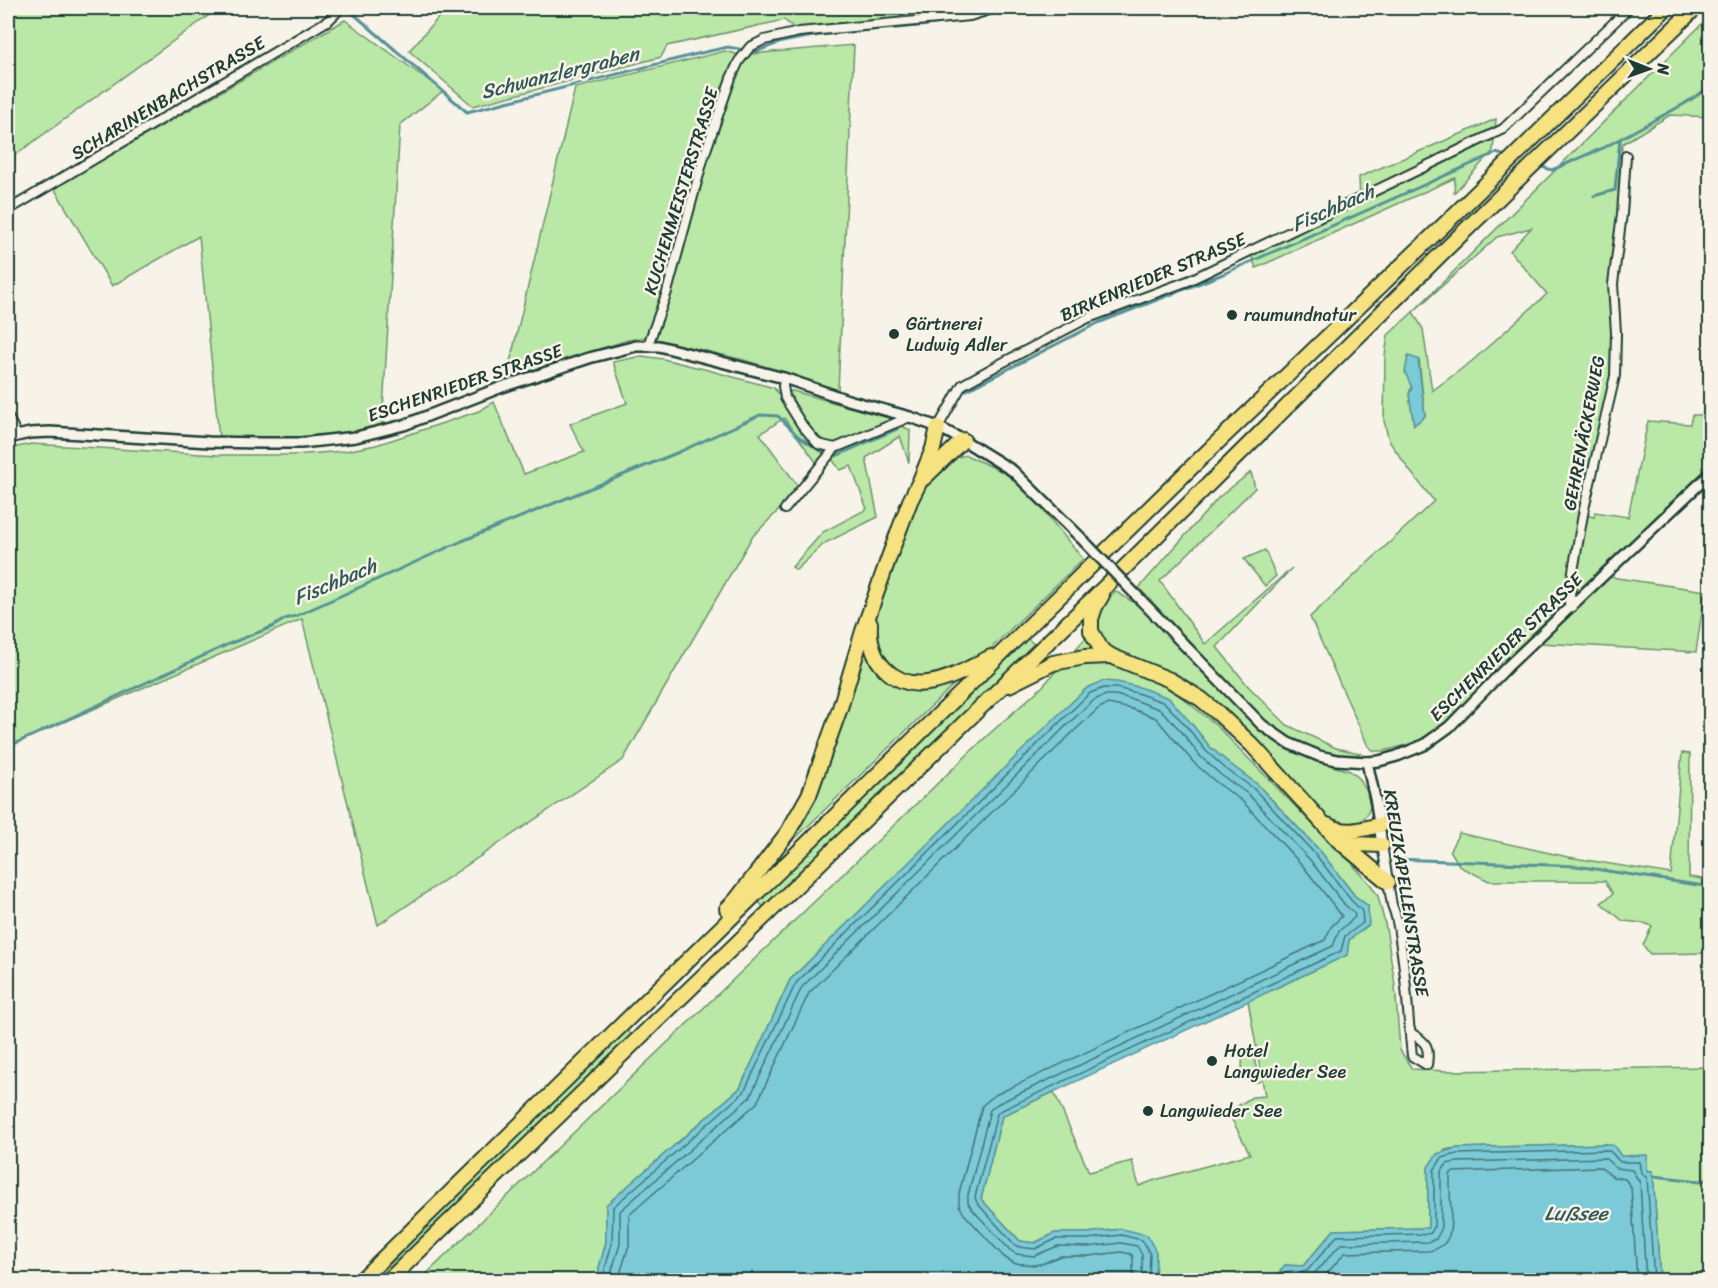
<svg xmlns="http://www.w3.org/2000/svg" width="1718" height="1288" font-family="Sriracha,sans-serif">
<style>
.green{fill:#bae8a6;stroke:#6c926d;stroke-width:1.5;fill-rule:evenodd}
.water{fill:#7bcad8;stroke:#569296;stroke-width:1.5}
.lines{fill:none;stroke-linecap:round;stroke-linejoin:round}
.shore{stroke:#447576;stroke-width:1.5}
.stream{stroke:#569296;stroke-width:3}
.minor-casing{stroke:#1f3d34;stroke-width:12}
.tertiary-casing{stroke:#1f3d34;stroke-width:14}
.motorway-casing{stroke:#1f3d34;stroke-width:18}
.minor{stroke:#f7f3e8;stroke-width:8}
.tertiary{stroke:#f7f3e8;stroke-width:9}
.motorway{stroke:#f7e281;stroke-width:14}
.tertiary-bridge-casing{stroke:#1f3d34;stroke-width:14;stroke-linecap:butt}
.tertiary-bridge{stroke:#f7f3e8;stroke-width:9}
.poi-dot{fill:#1f3d34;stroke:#f7f3e8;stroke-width:2}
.labels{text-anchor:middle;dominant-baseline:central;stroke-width:5;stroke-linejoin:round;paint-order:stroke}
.street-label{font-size:18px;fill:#1f3d34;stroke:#f7f3e8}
.poi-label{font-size:18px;fill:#1f3d34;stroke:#f7f3e8;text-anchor:start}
.water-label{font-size:20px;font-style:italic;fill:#315955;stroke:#f7f3e8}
</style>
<rect width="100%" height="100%" fill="#f7f3e8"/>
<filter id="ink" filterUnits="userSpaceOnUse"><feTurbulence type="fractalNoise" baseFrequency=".0167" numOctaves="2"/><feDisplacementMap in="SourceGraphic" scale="12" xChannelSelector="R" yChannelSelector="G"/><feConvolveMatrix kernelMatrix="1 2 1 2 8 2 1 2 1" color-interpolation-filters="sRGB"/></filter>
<g filter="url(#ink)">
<g class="green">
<path d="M8,8H219L8,160Z"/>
<path d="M447,8H952V13L794,28L784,20L667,46L661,57L473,106L409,51Z"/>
<path d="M1710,16V117L1670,115L1622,144L1612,376L1566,601L1564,606L1500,666L1446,723L1427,736L1410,744L1384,751H1374L1368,746L1310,617L1434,501L1410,471L1389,441L1384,421L1385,356L1388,335L1413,312ZM1531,228L1510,251L1547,294L1472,361L1432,391L1423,329L1413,312L1497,237ZM1419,359L1425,416L1414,425L1409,394Z"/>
<path d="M345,20L443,91L400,125L382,426L324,437L219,438L199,236L112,286L54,188Z"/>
<path d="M854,45L838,390L744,360L647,337L628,340L506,379L575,88L725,51L739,55Z"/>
<path d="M1496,119L1493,151L1454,193L1455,178L1256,268L1251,255L1360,204L1359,177Z"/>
<path d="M642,356L663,359L708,370L774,388L801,426L818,445L838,451L898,424L910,430L909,463L900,436L866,458L878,517L825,543L796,570L792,567L823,532L867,509L851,466L840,470L832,459L821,469L784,418L760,434L800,489L752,537L623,760L378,925L302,619L8,746V449L31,444L218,455H293L345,451L376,445L404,436L479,411L494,402L524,474L584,452L570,424L627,403L613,362Z"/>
<path d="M790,391H793L892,419L887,423L834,445C829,442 822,440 817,436C810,429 791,400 790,391Z"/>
<path d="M1692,415H1710V465L1575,596L1573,593L1585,515L1594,517L1595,512L1628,517L1648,421L1690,424Z"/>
<path d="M966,455L1005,473L1028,492L1083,559L771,862L806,808L909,511L923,489L951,459Z"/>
<path d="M1251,472L1255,488L1160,581L1205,644L1292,568L1217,647L1248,686L1287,725L1336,748L1360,753C1343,764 1305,748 1289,739C1281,735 1273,728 1266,722L1139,588L1219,497Z"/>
<path d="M1265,550L1276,576L1265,586L1244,559Z"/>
<path d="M1610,577L1705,591L1696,652L1541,643Z"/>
<path d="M1115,591L1146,610L1263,731L1288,750L1318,762L1350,771L1359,778L1367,792L1370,807L1367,815L1358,824L1353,826L1328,822L1184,682L1149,664L1180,696L1215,724L1331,843L1356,860L1353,865L1371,885L1378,896L1386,928L1395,985L1400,1050L1412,1069L1446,1071L1710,1067V1280H1660L1653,1171C1637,1171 1619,1155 1607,1144L1456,1148L1445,1150L1428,1168V1228L1334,1230L1303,1266L1285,1265L1273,1280H1155L1156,1252L1122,1229L1087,1233H1055L1034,1243L1020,1241L981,1199L1002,1116L1054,1092L1089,1172L1132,1161L1139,1186L1155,1180L1250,1154L1228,1112L1252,1097L1265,1096L1248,1001L1347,955L1349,940L1368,906L1355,896L1321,852L1257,784L1230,764L1210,747L1191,723L1087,688L790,980L740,1088L606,1205V1242L599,1268L598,1280H420L988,735L1042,687L1097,625C1098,610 1105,602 1115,591Z"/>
<path d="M1027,638L1036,646L765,909L758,901Z"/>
<path d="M1682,753L1690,754L1689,877L1710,880V953L1650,954L1643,945L1652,926L1644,923L1623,921L1601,903L1613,894L1605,881H1489L1460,867L1450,850L1459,833L1568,857L1671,874Z"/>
<path d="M626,1030L632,1035L381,1280H374L449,1204Z"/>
<path d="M1253,1052L1259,1082H1251L1244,1079C1241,1071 1242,1064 1243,1055Z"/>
</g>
<g class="water">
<path d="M1408,356L1418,359L1425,416L1414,425L1409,394L1412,388L1405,372Z"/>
<path d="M1103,681L1117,682L1139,687L1169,698L1191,723L1210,747L1230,764L1257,784L1321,852L1355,896L1368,906L1369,925L1349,940L1347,955L1002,1116L981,1199L1020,1241L1035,1243L1055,1233H1087L1122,1229L1147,1235L1156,1252L1155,1280H598L599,1268L606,1242V1205L740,1088L790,980L1059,714L1087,688Z"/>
<path d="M1607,1144L1614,1146L1621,1156L1647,1155V1171H1653L1660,1280H1273L1285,1265L1303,1266L1334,1230L1428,1228V1167L1437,1154L1456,1148Z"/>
</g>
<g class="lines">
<g class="shore">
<path d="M604,1280L605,1269L612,1243L613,1207L744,1092L796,983L1063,719L1090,693L1104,688H1116L1137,693L1165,703L1187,727L1206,751L1226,769L1253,788L1316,855L1351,900L1362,911L1363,923L1345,936L1341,951L1000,1111L997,1114L975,1197L977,1203L1015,1245L1019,1247L1035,1249L1056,1239H1087L1121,1235L1142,1240L1150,1254L1149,1280"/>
<path d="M612,1280V1270L620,1244V1211L750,1097L802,987L1068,724L1094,700L1106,695H1115L1135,700L1161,710L1181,731L1201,757L1221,775L1248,794L1310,860L1345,905L1354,913L1355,917L1339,931L1333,946L997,1104L990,1110L968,1195V1203L971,1208L1010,1250L1016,1254L1034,1256L1058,1246L1088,1247L1121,1243L1137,1246L1142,1255V1280"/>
<path d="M621,1280V1271L629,1245V1215L757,1103L809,993L1074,731L1099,708L1108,704L1132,709L1156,718L1194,763L1216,782L1242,801L1303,866L1342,916L1331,927L1325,940L993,1096L982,1106L959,1193V1205L964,1214L1004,1257L1014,1263L1035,1265L1044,1263L1060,1256H1089L1121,1252L1131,1254L1133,1257V1280"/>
<path d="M1280,1280L1288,1271L1303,1272L1307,1271L1337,1236L1427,1234L1431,1233L1434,1227V1170L1442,1158L1457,1154L1606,1150L1611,1152L1620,1162H1639L1641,1173L1647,1178L1654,1280"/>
<path d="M1290,1280C1296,1277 1304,1281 1311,1277L1341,1244L1428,1242L1436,1239L1441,1230V1172L1447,1164L1457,1162L1605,1158L1616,1168L1632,1170L1640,1183L1646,1280"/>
<path d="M1321,1280L1345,1253L1428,1251C1453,1247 1451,1229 1451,1209C1450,1198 1450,1186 1450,1175L1452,1172L1600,1167L1613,1177L1625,1179L1631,1187L1637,1280"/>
</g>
<g class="stream">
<path d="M348,9L467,112L701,53L728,47L744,50"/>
<path d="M981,16L1002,12L1009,8"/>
<path d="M752,50L756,52C766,48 776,43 787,41C839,29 895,31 948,22"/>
<path d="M1539,166L1552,170L1605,147L1684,104L1710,87"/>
<path d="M1594,196L1615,190L1620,139"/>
<path d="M967,390L1098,323L1223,274L1496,153L1509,157"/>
<path d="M836,456L897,429"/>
<path d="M8,747L231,643L272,627L285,619L296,616L462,541L679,452L760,415L778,416L799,437L824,453"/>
<path d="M1395,859L1576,866L1710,887"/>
<path d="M1653,1176L1700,1181L1710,1179"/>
</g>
<g class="minor-casing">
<g id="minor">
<path d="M8,210L329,20L341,8"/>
<path d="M648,345L667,292L704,156L731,78L739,61L750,47L764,40L799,32L970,16L996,8"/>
<path d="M784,378L783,386L785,398L802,425L818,444L835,448L910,417"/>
<path d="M8,417L17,435"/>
<path d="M938,427L962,385L998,365L1088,318L1188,281L1503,129L1629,8"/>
<path d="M785,509L835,448"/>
<path d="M1572,607L1569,603L1573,571L1584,509L1615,376L1616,333L1613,284L1622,214L1626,156"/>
<path d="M1382,845L1392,905C1398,918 1399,933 1401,947C1407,983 1408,1019 1412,1056L1427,1065C1430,1046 1426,1042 1411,1033L1410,1029"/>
</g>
</g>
<g class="tertiary-casing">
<g id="tertiary">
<path d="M8,438L30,433L50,432L209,442L262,443H301L356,437L404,425L502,387L589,358L636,346H659L784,378L848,400L910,417L938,427L963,440L1013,471L1081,538"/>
<path d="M1135,594L1262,725L1288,743L1319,756L1337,760L1367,762L1379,761L1397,756L1424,745L1449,727L1508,666L1710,474"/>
<path d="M1367,762L1376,803L1382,845"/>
</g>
</g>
<g class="motorway-casing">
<g id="motorway">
<path d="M924,478L963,440"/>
<path d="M1102,595L1095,607L1091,619V631L1101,649L1111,656L1170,680L1201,699L1219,714L1252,745L1339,841L1388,882"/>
<path d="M870,623C869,641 873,657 885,669C917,701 959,673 991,657"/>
<path d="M1009,685L1053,663L1085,657L1111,656"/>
<path d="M1327,825C1346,835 1360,830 1380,825"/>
<path d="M1341,841L1352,844L1382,845"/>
<path d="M727,909L736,900L788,832L809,795L840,708L863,631L889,557L910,501L920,481L933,449L938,427"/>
<path d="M361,1280L1200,459L1447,222L1666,8"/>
<path d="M389,1280L1109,583L1445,250L1695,8"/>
</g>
</g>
<use href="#minor" class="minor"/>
<use href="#tertiary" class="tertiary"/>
<use href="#motorway" class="motorway"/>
<g class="tertiary-bridge-casing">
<path id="tertiary-bridge" d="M1081,538L1135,594"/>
</g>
<use href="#tertiary-bridge" class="tertiary-bridge"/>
</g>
</g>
<g class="poi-dot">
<circle cx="1232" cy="315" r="6"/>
<circle cx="894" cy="334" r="6"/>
<circle cx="1212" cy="1061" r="6"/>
<circle cx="1148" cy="1111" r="6"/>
</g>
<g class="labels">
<g class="street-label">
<text transform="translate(168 98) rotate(-31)">SCHARINENBACHSTRASSE</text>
<text transform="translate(681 191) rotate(-73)">KUCHENMEISTERSTRASSE</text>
<text transform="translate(1153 277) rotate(-23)">BIRKENRIEDER STRASSE</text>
<text transform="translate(465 383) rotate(-19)">ESCHENRIEDER STRASSE</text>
<text transform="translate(1584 433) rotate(-79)">GEHRENÄCKERWEG</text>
<text transform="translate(1506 647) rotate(-44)">ESCHENRIEDER STRASSE</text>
<text transform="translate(1406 893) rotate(81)">KREUZKAPELLENSTRASSE</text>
</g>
<g class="poi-label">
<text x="1244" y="315">raumundnatur</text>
<text x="906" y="324">Gärtnerei<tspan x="906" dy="21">Ludwig Adler</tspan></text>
<text x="1224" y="1051">Hotel<tspan x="1224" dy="21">Langwieder See</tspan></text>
<text x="1160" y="1111">Langwieder See</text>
</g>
<g class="water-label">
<text transform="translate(560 73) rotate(-14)">Schwanzlergraben</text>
<text transform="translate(1333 208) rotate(-24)">Fischbach</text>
<text transform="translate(335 582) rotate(-23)">Fischbach</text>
<text x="1576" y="1213">Lußsee</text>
</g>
</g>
<rect width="1718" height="1288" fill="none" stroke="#f7f3e8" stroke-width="30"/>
<rect x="15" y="15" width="1688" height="1258" fill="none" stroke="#1f3d34" stroke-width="2" filter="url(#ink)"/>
<g transform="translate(1649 69) rotate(91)" stroke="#f7f3e8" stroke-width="4.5" paint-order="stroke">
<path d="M0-4.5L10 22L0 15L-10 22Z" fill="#1f3d34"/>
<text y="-9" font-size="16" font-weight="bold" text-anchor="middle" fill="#1f3d34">N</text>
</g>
</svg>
